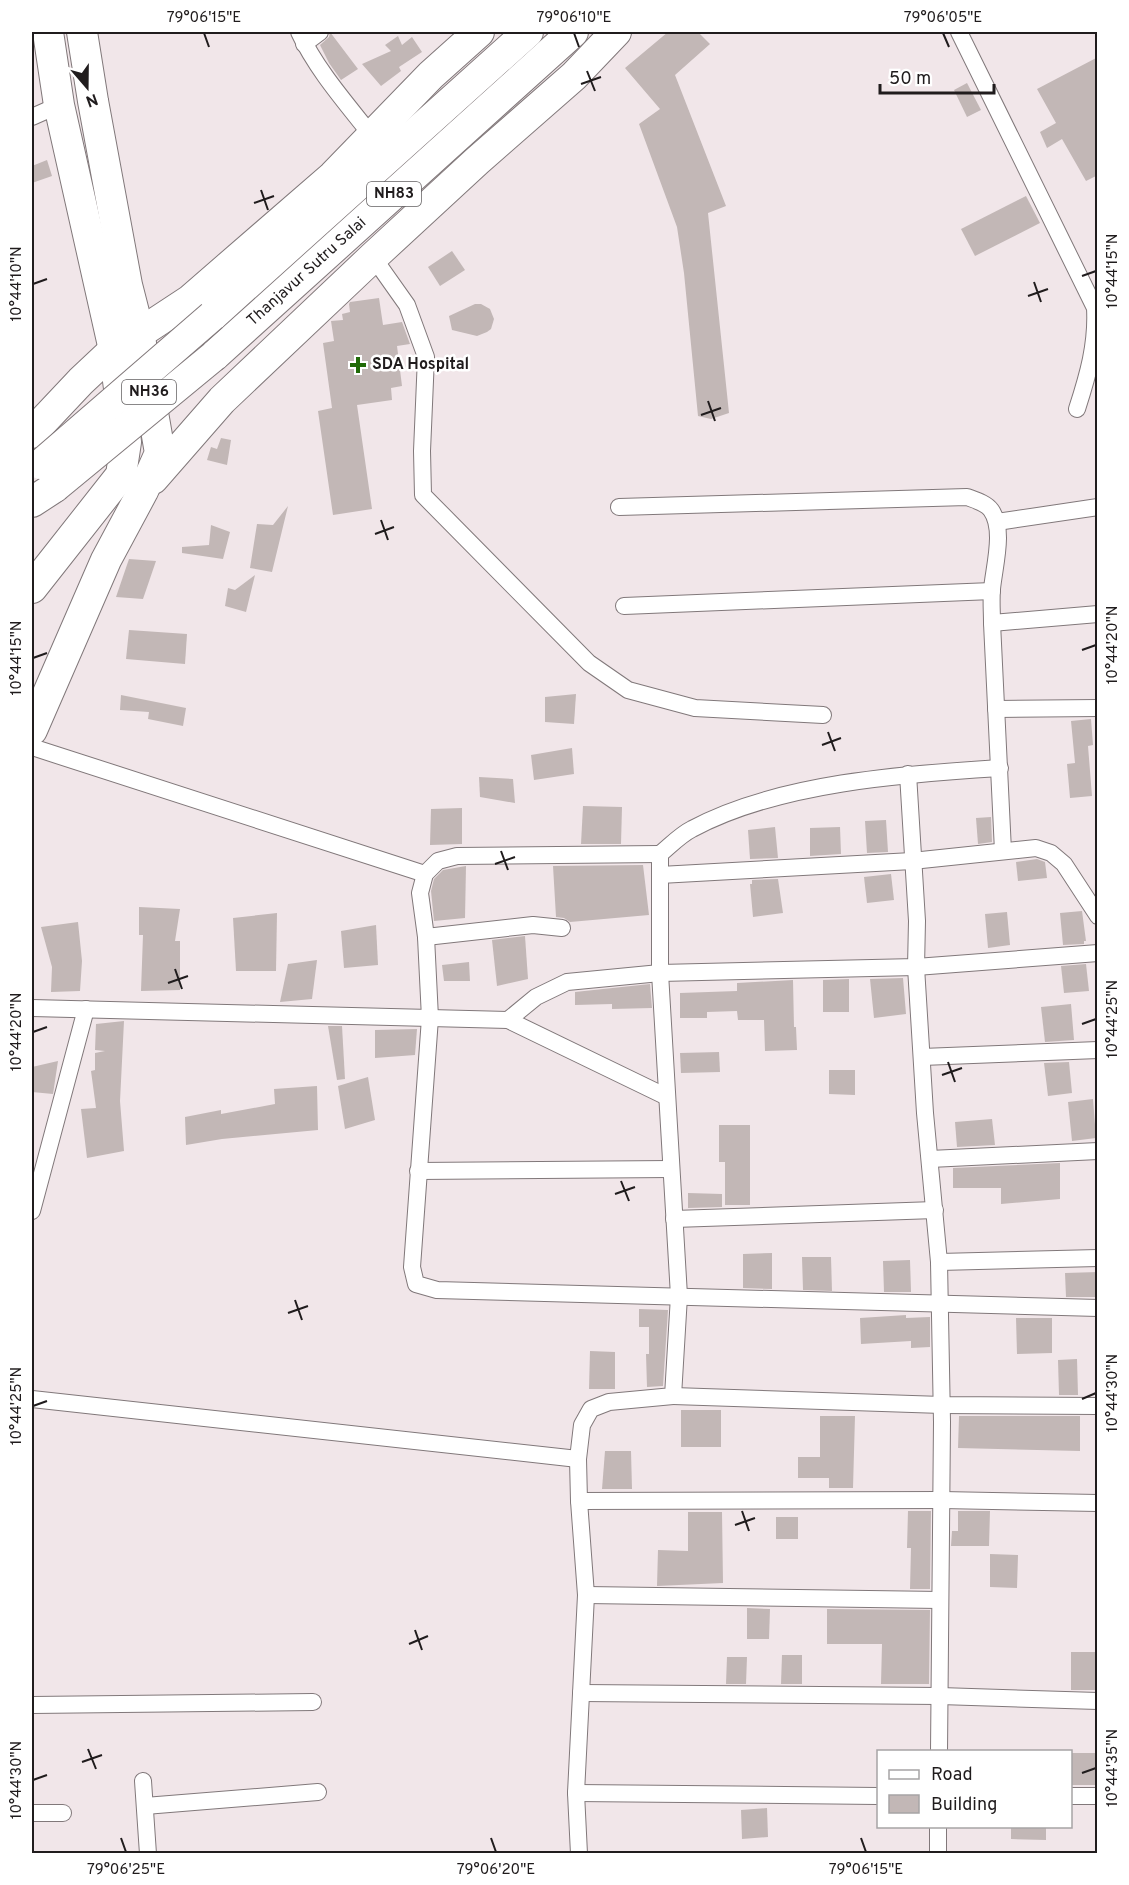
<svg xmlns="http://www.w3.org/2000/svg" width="1129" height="1885" font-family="Overpass,sans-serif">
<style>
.building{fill:#c2b7b6}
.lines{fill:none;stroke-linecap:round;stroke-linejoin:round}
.street-casing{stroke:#81787a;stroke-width:18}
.highway-casing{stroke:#81787a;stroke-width:32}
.street{stroke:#fff;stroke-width:16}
.highway{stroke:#fff;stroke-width:30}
.highway-bridge-casing{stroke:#81787a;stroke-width:32;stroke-linecap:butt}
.highway-bridge{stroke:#fff;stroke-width:30}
.ticks{fill:none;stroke:#201c1d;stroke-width:2}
.poi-dot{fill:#206a07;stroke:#fff;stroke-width:2}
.labels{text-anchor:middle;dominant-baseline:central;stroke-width:5;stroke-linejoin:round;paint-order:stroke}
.shield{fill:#fff;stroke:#636061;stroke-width:1.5}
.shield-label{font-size:15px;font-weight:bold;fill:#201c1d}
.street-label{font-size:16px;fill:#201c1d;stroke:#fff}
.poi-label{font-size:16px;font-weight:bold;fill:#201c1d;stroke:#fff;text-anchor:start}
.neatline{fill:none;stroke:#201c1d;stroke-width:2}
.ticks-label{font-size:15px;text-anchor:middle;fill:#201c1d}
</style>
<rect width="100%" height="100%" fill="#f1e6e9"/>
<g class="building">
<path d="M330,32L358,69L341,80L329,63L320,45L329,37Z"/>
<path d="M668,32H698L710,44L675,75L726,206L708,213L729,413L711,419L698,416L684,273L677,227L639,124L660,109L625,68Z"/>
<path d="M398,36L402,45L412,37L422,52L399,67L401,71L381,86L362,64L391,51L385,45Z"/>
<path d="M1098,57V175L1086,181L1062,139L1047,148L1040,132L1056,123L1037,89Z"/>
<path d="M967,83L981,110L967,117L954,90Z"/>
<path d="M47,160L52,176L32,183V166Z"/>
<path d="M1026,196L1040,223L975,256L961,229Z"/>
<path d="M452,251L465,270L440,286L428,267Z"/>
<path d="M379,298L383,325L402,322L410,344L397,346L402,386L391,388L392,400L357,405L372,509L333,515L318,411L332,408L323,343L334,341L331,321L343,320L342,314L350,312L349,304L350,302Z"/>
<path d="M475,304H481L490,309L494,319L491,329L487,332L477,336L452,330L449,316Z"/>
<path d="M221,438L231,440L227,465L207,460L211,447L217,449Z"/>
<path d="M288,506L272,572L250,568L257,524L273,525Z"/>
<path d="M211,525L230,532L223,559L182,553V547L209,545Z"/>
<path d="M129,559L156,561L143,599L116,597Z"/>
<path d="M255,575L246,612L225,606L228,588L235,590Z"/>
<path d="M129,630L187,634L185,664L126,659Z"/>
<path d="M576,694L574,724L545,722V697Z"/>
<path d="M121,695L186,708L183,726L148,719L149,712L120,710Z"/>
<path d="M1091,719L1093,745L1088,746L1092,796L1070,798L1067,764L1075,763L1071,721Z"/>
<path d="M572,748L574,774L534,780L531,755Z"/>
<path d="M479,777L513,779L515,803L480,797Z"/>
<path d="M583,806L622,807L621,844H581Z"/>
<path d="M462,808V844L430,845L431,809Z"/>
<path d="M991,817L992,842L978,844L976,818Z"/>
<path d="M886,820L888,852L867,853L865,821Z"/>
<path d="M775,827L778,858L750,859L748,830Z"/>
<path d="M840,827L841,854L810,856V828Z"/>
<path d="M1037,859L1045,862L1047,878L1018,881L1016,862Z"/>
<path d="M643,865L649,915L570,922L564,918L556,917L553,866Z"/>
<path d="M466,866L465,918L434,921L431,891L434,879L443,870Z"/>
<path d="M891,874L894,900L867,903L864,877Z"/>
<path d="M778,879L783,913L753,917L750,884H752V880Z"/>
<path d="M139,907L180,909L175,941H180V990L141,991L143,935H139Z"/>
<path d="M1082,911L1086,941H1084V944L1063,945L1060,913Z"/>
<path d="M1007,912L1010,945L988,948L985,914Z"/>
<path d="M277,913L276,971H236L233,918Z"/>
<path d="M78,922L82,961L80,991L51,992L52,967L41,927Z"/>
<path d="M376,925L378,965L344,968L341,931Z"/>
<path d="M525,936L528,979L497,986L492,940Z"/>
<path d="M317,960L312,999L280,1002L288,964Z"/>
<path d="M469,962L470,981H444L442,965Z"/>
<path d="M1086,964L1089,991L1064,993L1061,966Z"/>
<path d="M903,978L906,1014L874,1018L870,979Z"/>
<path d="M849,979V1012H823V980Z"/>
<path d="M793,980L794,1027H796L797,1050L765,1051L764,1020H738L737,1011L707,1012V1018H680V993L737,991V983Z"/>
<path d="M650,984L652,1008L612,1009V1004L575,1005V992Z"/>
<path d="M1071,1004L1074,1040L1045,1042L1041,1007Z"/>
<path d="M124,1021L120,1101L124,1151L87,1158L81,1109L96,1108L91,1071L95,1070V1053L105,1051L95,1050L96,1024Z"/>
<path d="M328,1026H342L345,1079L337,1080Z"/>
<path d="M417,1029L415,1055L375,1058V1030Z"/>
<path d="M719,1052L720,1072L681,1073L680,1053Z"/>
<path d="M58,1061L53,1094L32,1092V1067Z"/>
<path d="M1069,1062L1072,1093L1048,1096L1044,1063Z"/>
<path d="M829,1070H855V1095L829,1094Z"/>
<path d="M368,1077L375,1120L345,1129L338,1086Z"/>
<path d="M317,1086L318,1130L222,1139L186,1145L185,1117L221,1110V1114L275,1104L274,1089Z"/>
<path d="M1093,1099L1096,1138L1072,1141L1068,1102Z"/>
<path d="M992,1119L995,1145L957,1147L955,1122Z"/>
<path d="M719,1125H750V1205H725V1162H719Z"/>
<path d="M1060,1163V1199L1001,1204V1188H953V1168Z"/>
<path d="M688,1193L722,1194V1207L688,1208Z"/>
<path d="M772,1253V1289L743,1288V1254Z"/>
<path d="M802,1257H831L832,1291L803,1290Z"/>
<path d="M910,1260L911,1292H884L883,1261Z"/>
<path d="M1098,1272V1297H1066L1065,1273Z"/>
<path d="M639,1309L668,1310L663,1386L647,1387L646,1354H649V1327H639Z"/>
<path d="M906,1315V1318L930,1317V1347L911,1348V1341L861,1344L860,1318Z"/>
<path d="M1016,1318H1052V1353L1017,1354Z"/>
<path d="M590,1351L615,1352V1389H589Z"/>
<path d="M1077,1359L1078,1395H1059L1058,1360Z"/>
<rect x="681" y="1410" width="40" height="37"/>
<path d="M820,1416H855L853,1488H829V1478H798V1457H820Z"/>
<path d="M959,1416H1080V1451L958,1448Z"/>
<path d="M605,1451H631L632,1489H602Z"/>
<path d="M908,1511H931L930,1589H910L911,1548H907Z"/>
<path d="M958,1511H990L989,1546H951L952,1531H958Z"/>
<path d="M688,1512H722L723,1583L657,1586L658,1550L688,1551Z"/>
<rect x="776" y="1517" width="22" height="22"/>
<path d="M990,1554L1018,1555L1017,1588L990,1587Z"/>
<path d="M747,1608L770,1609L769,1639H747Z"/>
<path d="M827,1609L930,1610L929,1684H881L882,1644H827Z"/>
<rect x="1071" y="1652" width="27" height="38"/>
<path d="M782,1655H802V1684H781Z"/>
<path d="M727,1657H747L746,1684H726Z"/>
<path d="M1071,1753H1097L1096,1785H1071Z"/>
<path d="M767,1808L768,1837L742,1839L741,1810Z"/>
<path d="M1011,1827H1046V1840L1011,1839Z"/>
</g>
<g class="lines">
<g class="street-casing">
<g id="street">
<path d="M299,32C316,69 346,103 372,136"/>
<path d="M959,32L1095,308C1097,344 1088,375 1077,409"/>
<path d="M304,44L320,32"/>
<path d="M32,117L59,105"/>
<path d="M373,257L407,305L426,357L422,451L423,495L589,663L628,690L695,708L823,715"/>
<path d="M619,507L967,497C975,500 986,503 991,510C1005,529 994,567 992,589C991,600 992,612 992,623L1003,851"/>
<path d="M997,522L1098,507"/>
<path d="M624,606L992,591"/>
<path d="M992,623L1098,614"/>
<path d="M996,709L1098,708"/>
<path d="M32,747L425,874"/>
<path d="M908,774L917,921L916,967L925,1113L939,1262L942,1422L939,1752"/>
<path d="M660,854L457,856L438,861L425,874L420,893L426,937L430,1018L412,1267L416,1284L437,1290C657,1295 877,1304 1098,1308"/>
<path d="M660,875L912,861L1036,848L1051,853L1064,864L1098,916"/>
<path d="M426,937L533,925L562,928"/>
<path d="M32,1008L508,1020L667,1097"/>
<path d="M508,1020L536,997L567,982L660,973L916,967L1098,953"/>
<path d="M922,1057L1098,1050"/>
<path d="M930,1159L1098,1151"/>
<path d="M418,1171L671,1169"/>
<path d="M32,1211L86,1009"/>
<path d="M674,1219L935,1210"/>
<path d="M939,1262L1098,1258"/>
<path d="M673,1396L942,1405L1098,1406"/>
<path d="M32,1399L578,1459"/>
<path d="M579,1501L942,1500L1098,1503"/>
<path d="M586,1595L940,1600"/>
<path d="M581,1693L940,1696L1098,1701"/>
<path d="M32,1705L313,1702"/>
<path d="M143,1781L148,1854"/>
<path d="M576,1793L878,1796"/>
<path d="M1070,1796H1098"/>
<path d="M145,1806L318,1792"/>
<path d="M32,1813H63"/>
<path d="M579,1854L576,1793L586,1595L579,1501L578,1459L582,1425L591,1409L609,1402L673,1396L679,1296L660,973V854C670,846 680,835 692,829C777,783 904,774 1000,768"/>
<path d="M938,1854V1826"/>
</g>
</g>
<g class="highway-casing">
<g id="highway">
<path d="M212,316L528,32"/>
<path d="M214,356L573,32"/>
<path d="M32,433L81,381L114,350L190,300L333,176L431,75L479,32"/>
<path d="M153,479L222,400L373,257L477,161L574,76L616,32"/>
<path d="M32,502L55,487"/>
<path d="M32,588L121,475L126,442L114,350L59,105L48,32"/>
<path d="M32,730L106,560L143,491L160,453L139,332L127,285L93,101L82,32"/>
</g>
</g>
<use href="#street" class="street"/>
<use href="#highway" class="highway"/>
<g class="highway-bridge-casing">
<g id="highway-bridge">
<path d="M41,464L212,316"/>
<path d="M55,487L214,356"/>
</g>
</g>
<use href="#highway-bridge" class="highway-bridge"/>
</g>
<path class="ticks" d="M204,33L209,47M574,33L579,47M943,33L949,47M587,71L595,91M581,84L601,77M261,190L268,210M254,203L274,196M1082,276L1096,271M1034,282L1041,302M33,284L47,279M1028,296L1048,289M708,401L715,421M701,415L721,408M381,520L388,540M375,534L394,527M1082,650L1096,645M33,658L47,653M828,732L835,751M822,745L841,738M501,851L508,870M495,864L515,857M175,969L182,989M168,983L188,976M1082,1024L1096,1019M33,1032L47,1027M948,1062L955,1082M942,1075L962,1068M621,1181L629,1201M615,1194L635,1187M295,1300L302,1320M288,1313L308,1306M1082,1399L1096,1393M33,1406L47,1401M742,1511L749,1531M735,1525L755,1518M415,1630L422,1650M409,1644L428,1636M88,1749L96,1769M82,1762L102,1755M1082,1773L1096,1768M33,1780L47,1775M121,1838L126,1852M491,1838L496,1852M861,1838L866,1852"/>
<path class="poi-dot" d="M355 356h6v6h6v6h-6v6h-6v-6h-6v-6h6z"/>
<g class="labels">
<g class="shield">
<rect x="367" y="182" width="54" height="24" rx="4.5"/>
<rect x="122" y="380" width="54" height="24" rx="4.5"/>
</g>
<g class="shield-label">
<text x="394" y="194">NH83</text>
<text x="149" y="392">NH36</text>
</g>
<g class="street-label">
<text transform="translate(307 272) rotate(-42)">Thanjavur Sutru Salai</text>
</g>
<g class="poi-label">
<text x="372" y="365">SDA Hospital</text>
</g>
</g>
<rect width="1129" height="1885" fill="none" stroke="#ffffff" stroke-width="66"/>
<rect x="877" y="1750" width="195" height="78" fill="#ffffff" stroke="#a6a4a5" stroke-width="1.5"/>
<rect x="889" y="1770" width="30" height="9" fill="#ffffff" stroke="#a6a4a5" stroke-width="1.5"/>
<text x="931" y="1780" font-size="18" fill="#201c1d">Road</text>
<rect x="889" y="1795" width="30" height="18" fill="#c2b7b6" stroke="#a6a4a5" stroke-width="1.5"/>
<text x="931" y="1810" font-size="18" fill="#201c1d">Building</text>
<g transform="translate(87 87) rotate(160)" stroke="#ffffff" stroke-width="4.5" paint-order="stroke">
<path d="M0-4.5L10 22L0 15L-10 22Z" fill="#201c1d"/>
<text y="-9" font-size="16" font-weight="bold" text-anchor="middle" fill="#201c1d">N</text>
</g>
<path d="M880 84v9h114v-9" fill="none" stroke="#201c1d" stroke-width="3"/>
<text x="889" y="84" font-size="18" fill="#201c1d" stroke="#ffffff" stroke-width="4.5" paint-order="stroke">50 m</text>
<rect x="33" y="33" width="1063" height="1819" class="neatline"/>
<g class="ticks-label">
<text x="204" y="22">79°06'15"E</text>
<text x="574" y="22">79°06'10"E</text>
<text x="943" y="22">79°06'05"E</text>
<text transform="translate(1112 271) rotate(-90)" y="5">10°44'15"N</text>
<text transform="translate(16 284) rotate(-90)" y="5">10°44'10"N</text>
<text transform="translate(1112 645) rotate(-90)" y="5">10°44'20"N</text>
<text transform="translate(16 658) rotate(-90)" y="5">10°44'15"N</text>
<text transform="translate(1112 1019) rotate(-90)" y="5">10°44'25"N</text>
<text transform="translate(16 1032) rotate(-90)" y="5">10°44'20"N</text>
<text transform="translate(1112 1393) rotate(-90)" y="5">10°44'30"N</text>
<text transform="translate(16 1406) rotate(-90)" y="5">10°44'25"N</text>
<text transform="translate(1112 1768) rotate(-90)" y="5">10°44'35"N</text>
<text transform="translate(16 1780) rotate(-90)" y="5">10°44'30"N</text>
<text x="126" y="1874">79°06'25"E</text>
<text x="496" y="1874">79°06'20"E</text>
<text x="866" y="1874">79°06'15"E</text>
</g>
</svg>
